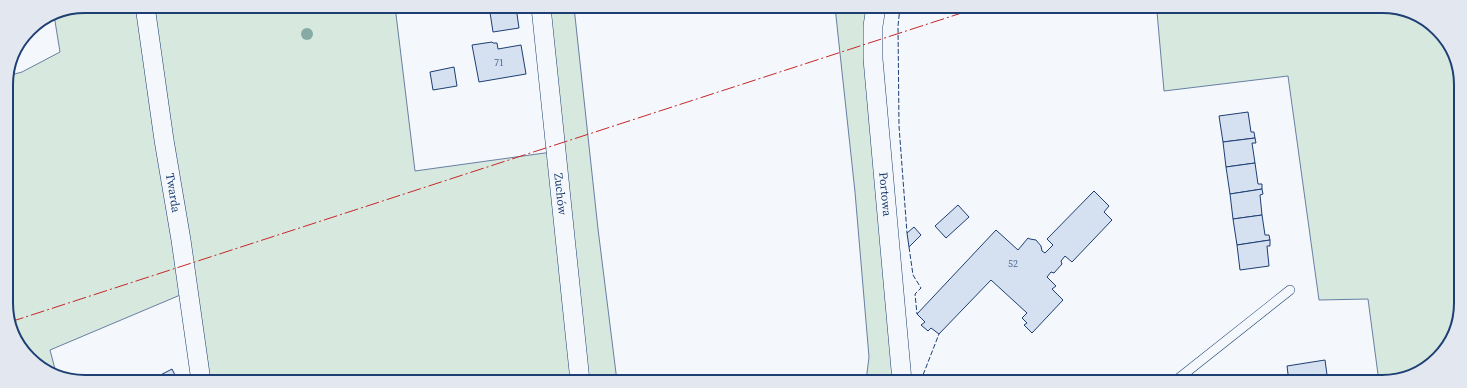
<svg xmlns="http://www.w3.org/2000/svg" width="1467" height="388" font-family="'Source Serif 4',serif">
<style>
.green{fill:#d7e8df;stroke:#687fa3}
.building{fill:#d5e0f0;stroke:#1d3f73}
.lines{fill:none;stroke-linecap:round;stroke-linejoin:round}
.lane-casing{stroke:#1d3f73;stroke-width:10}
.street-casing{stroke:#1d3f73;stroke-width:20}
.lane{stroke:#f4f7fb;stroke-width:9}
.street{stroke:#f4f7fb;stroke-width:19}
.fence{stroke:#1d3f73;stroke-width:1;stroke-dasharray:5 2;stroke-linecap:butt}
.power{stroke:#c62828;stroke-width:1;stroke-dasharray:14 3 2 3;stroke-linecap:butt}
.tree{fill:#86aba6}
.labels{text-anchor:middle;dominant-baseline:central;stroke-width:3;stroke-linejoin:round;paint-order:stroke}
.number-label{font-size:10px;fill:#4b6792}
.street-label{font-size:12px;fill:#1d3f73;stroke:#f4f7fb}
.rim{fill:none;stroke:#1d3f73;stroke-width:2}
</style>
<rect width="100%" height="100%" fill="#f4f7fb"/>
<g class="green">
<path d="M89,6H140L185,293L50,350L56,373L29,359L8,318L6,80L7,76L22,72L60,52L54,15Z"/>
<path d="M150,6H395L415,171L552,152L575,381H205Z"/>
<path d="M547,7H574L598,229L617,381H585Z"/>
<path d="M835,7H871L895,381H866L869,357L855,192Z"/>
<path d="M1154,7L1397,8L1438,29L1459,70V318L1434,362L1387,382H1379L1368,299L1319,300L1288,76L1164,91L1157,12Z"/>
</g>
<g class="building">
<path d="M489,6L516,7L519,28L493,32Z"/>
<path d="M492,42L493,43H497L498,49L521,45L526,74L479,82L472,45Z"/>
<path d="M454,67L457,86L433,90L430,72Z"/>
<path d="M1248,112L1251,132H1254L1255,138L1223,142L1219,116Z"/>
<path d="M1255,138L1256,143H1252L1255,163L1226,167L1223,142Z"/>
<path d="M1255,163L1258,184H1262V189L1230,194L1226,167Z"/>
<path d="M1262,189L1263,194L1260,195L1262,215L1233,219L1230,194Z"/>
<path d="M1094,191L1109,206L1104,212L1112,220L1072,262L1065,256L1061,261L1062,264L1054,273L1051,272L1047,277L1056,286L1052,289L1063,300L1032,333L1024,325L1027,323L1022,318L1027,313L991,280L939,334L931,328L928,331L921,325L925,322L917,314L996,230L1018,250L1028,238L1030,239L1036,240L1041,246L1042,251L1045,253L1053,245L1047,239Z"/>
<path d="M958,205L969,217L946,238L935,226Z"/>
<path d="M1262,215L1265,235H1269L1270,240L1237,245L1233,219Z"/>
<path d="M914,227L921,235L909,247L907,233Z"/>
<path d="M1270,240V246H1267L1269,266L1240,270L1237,245Z"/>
<path d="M1325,360L1328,382H1289L1287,366Z"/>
<path d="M172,369L178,381H149Z"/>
</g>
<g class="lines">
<g class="lane-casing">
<path id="lane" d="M1174,382L1290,290"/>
</g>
<g class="street-casing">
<g id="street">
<path id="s1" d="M145,6L164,140L181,240L201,381"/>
<path id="s2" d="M541,7L580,381"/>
<path id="s3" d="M876,7L873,26V59L902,381"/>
</g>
</g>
<use href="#lane" class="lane"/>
<use href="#street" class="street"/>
<g class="fence">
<path d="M900,7L898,26L899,126L907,233"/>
<path d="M909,247L913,275L921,288L915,294L917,314"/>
<path d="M926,381L923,375L939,334"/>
</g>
<path class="power" d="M10,322L980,7"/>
</g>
<circle class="tree" cx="307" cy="34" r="6"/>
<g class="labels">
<g class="number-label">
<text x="499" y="62">71</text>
<text x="1013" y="263">52</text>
</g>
<g class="street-label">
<text stroke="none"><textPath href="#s1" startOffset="189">Twarda</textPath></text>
<text stroke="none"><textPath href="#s2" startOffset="188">Zuchów</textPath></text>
<text stroke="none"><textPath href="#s3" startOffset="188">Portowa</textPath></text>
</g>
</g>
<path d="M0 0H1467V388H0ZM85 13H1382A72 72 0 0 1 1454 85V303A72 72 0 0 1 1382 375H85A72 72 0 0 1 13 303V85A72 72 0 0 1 85 13Z" fill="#e3e8f0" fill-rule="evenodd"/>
<path class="rim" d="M85 13H1382A72 72 0 0 1 1454 85V303A72 72 0 0 1 1382 375H85A72 72 0 0 1 13 303V85A72 72 0 0 1 85 13Z"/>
</svg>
